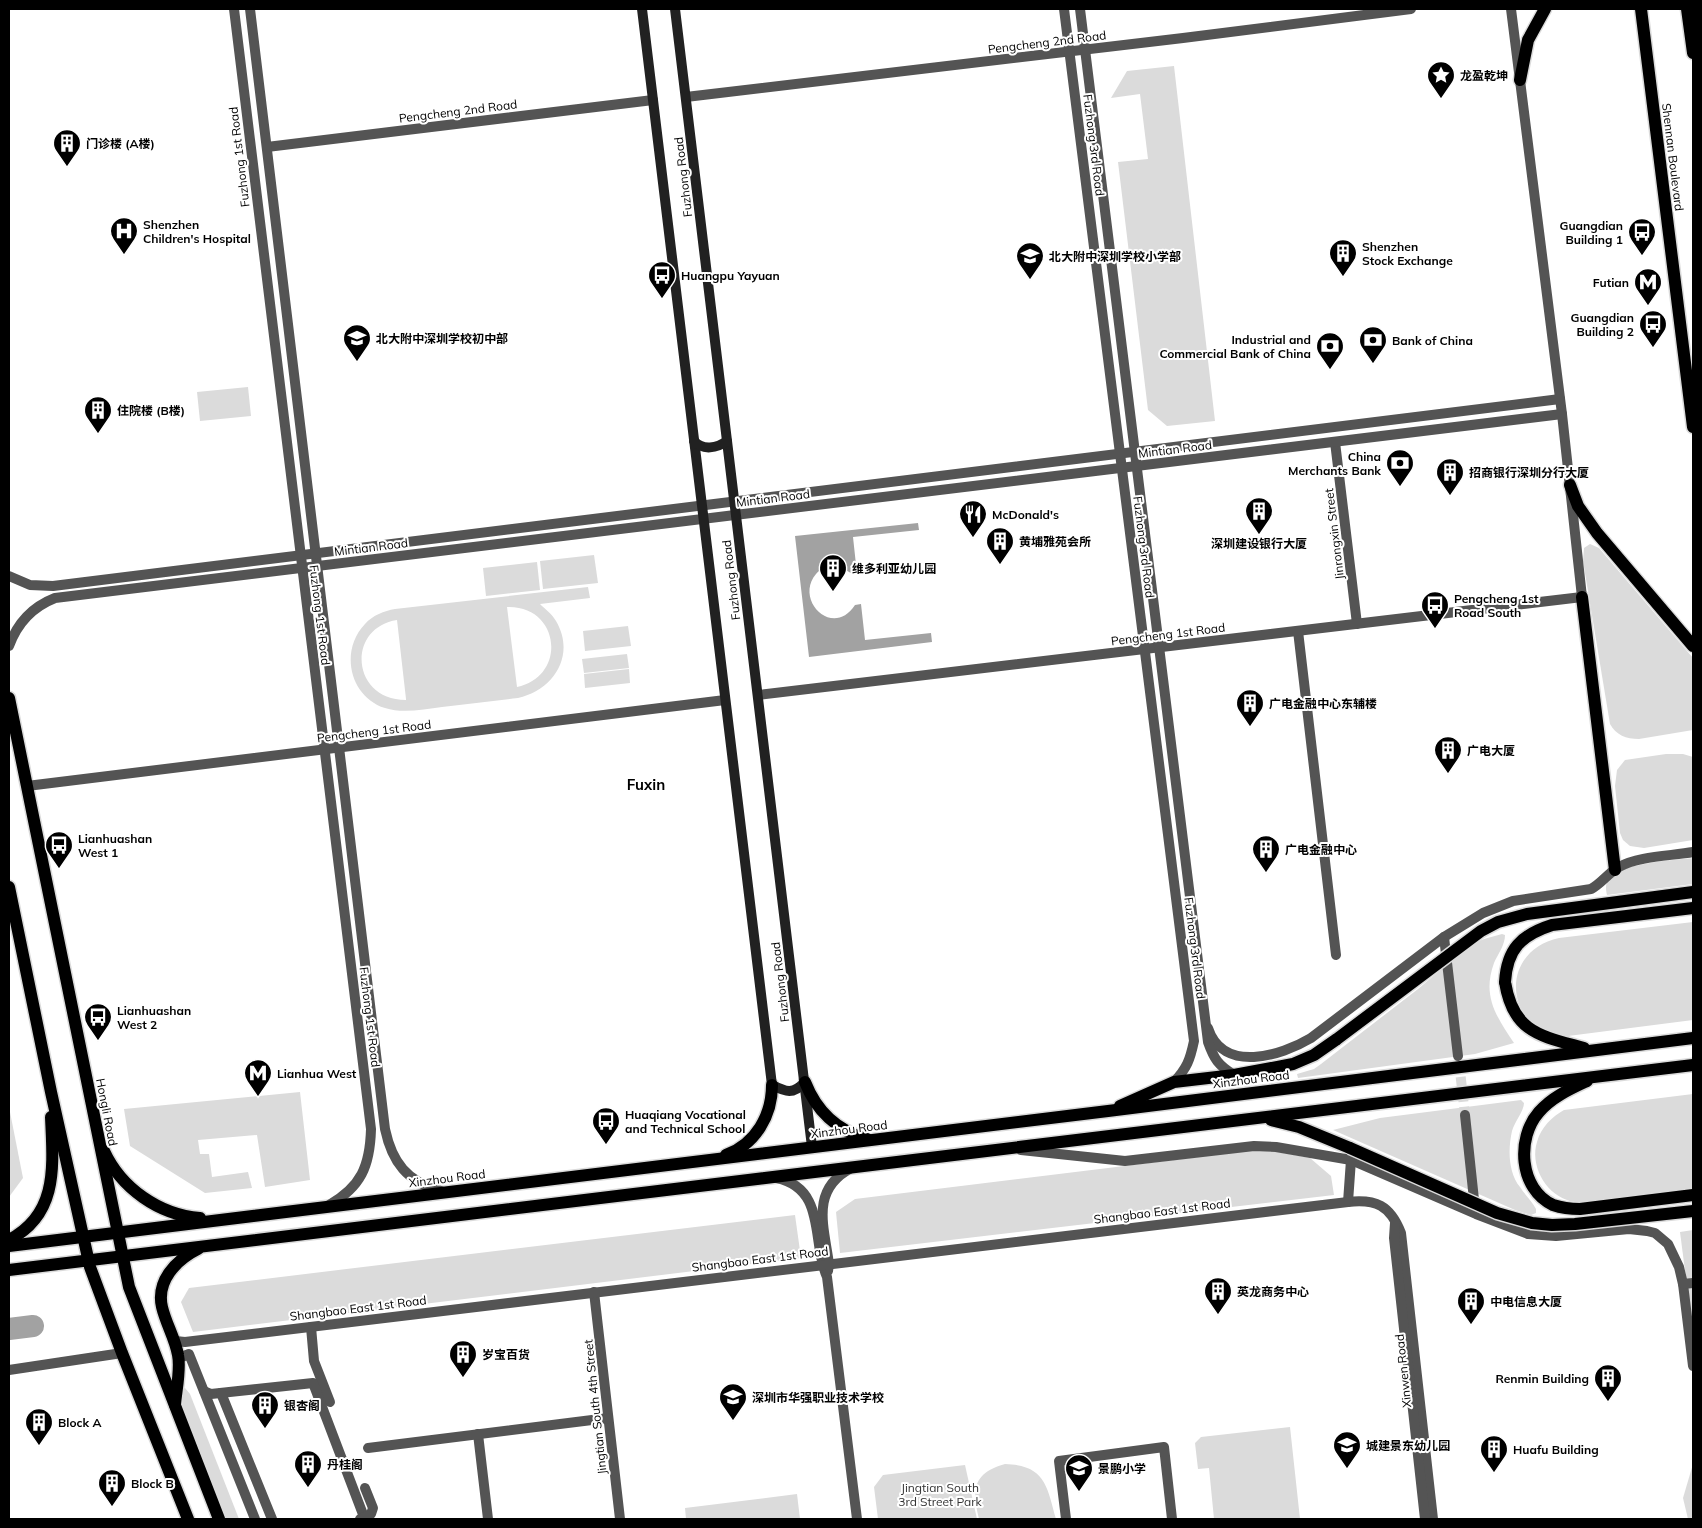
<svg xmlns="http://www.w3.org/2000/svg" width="1702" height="1528" font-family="Mulish,'Noto Sans SC',sans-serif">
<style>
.green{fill:#dbdbdb;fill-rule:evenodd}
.water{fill:#a2a2a2}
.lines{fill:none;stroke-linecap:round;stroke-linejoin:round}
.river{stroke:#a2a2a2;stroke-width:22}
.minor-tunnel{stroke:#d9d9d9;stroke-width:10;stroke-dasharray:10 5;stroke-linecap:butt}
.primary-casing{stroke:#dbdbdb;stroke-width:15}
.minor{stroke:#545454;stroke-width:10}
.tertiary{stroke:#545454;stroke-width:10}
.secondary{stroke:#212121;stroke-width:10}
.primary{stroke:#000;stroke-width:12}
.primary-bridge-casing{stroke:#dbdbdb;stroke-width:15;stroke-linecap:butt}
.primary-bridge{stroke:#000;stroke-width:12}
.labels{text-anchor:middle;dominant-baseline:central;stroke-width:4;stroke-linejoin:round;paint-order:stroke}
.street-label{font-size:12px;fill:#000;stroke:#fff}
.poi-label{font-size:12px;font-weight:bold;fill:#000;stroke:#fff;text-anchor:start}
.park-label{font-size:12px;fill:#323232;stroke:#fff}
.quarter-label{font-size:15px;font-weight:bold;fill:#000;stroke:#fff}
</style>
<rect width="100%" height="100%" fill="#fff"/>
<g class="green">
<path d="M1174,66L1215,421L1167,426L1148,410L1118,162L1148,159L1140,94L1111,98L1127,71Z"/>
<path d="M248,387L251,416L200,421L197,392Z"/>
<path d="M1590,544L1599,548L1693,658V730L1639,739C1626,739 1616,735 1610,724L1583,561L1584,548Z"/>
<path d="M594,555L598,583L543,589L540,561Z"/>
<path d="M537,562L540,590L486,596L483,568Z"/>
<path d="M588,587L590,598L540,604C545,609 552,614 556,621C576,655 554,690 518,698C493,701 468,704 442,707C424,709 403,714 385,708C350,697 339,651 365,624C373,615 384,611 395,609ZM507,607C560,605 568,676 517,687ZM397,620L406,699V700C351,700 346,628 397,620Z"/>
<path d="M628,626L631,646L585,651L583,631Z"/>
<path d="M627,654L629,668L584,673L582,659Z"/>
<path d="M629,669L630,683L585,688L584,674Z"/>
<path d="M1666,754H1683L1693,757V840L1644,848L1630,846L1623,840L1620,833L1615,786L1617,770L1625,760Z"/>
<path d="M1693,858V884L1607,895C1606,890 1605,885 1608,880C1618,863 1674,860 1693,858Z"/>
<path d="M1693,922V1020L1568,1036C1561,1036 1552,1037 1545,1033C1501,1008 1508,949 1559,938Z"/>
<path d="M1502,934L1505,935C1505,945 1498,954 1494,963C1482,996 1496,1016 1514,1043L1475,1054L1298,1078L1297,1074L1314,1069L1321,1064L1418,989L1470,945L1484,939Z"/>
<path d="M300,1092L310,1180L265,1187L257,1135L198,1140L200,1154H209L212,1177L248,1172L252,1188L205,1193L130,1146L124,1109Z"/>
<path d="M1693,1094V1190L1590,1203C1582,1202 1574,1203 1567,1200C1544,1192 1530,1164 1537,1142C1541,1127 1552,1117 1564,1110Z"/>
<path d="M1521,1100L1524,1103C1524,1111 1515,1121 1512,1131C1508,1149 1508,1172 1520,1187C1525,1195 1532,1201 1536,1209V1213L1531,1215L1515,1210L1333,1130L1380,1118Z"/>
<path d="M9,1107L23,1178L9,1197Z"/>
<path d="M1255,1150L1278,1152L1310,1158L1331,1176L1334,1195L840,1253L836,1212L855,1199Z"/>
<path d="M795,1215L801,1258L193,1332L181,1302L189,1288Z"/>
<path d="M1693,1230V1332L1680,1232Z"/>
<path d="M185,1388L190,1394L239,1519H224L186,1425L181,1394L182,1389Z"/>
<path d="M1290,1427L1300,1519H1214L1209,1468L1198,1469L1195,1443L1201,1437Z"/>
<path d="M1005,1464C1045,1465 1047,1486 1056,1519H979C972,1491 972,1473 1005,1464Z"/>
<path d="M1693,1464V1519H1688L1683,1498Z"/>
<path d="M965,1465L977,1519H878L874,1487L883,1475Z"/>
<path d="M797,1494L800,1519H686L685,1508Z"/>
</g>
<path class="water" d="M918,523L919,530L853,537L857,574C848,575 843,564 833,565C827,565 820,569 816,574C794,600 833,639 855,605L861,604L865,640L931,633L932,642L809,657L795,536Z"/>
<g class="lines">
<path class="river" d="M9,1329L33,1326"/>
<path class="minor-tunnel" d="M1459,1062L1465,1115"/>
<g class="primary-casing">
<g id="primary">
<path d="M1641,9L1693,427"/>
<path d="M1687,9L1693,53"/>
<path d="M1520,80L1528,40L1545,9"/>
<path d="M1570,485L1578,506L1597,533L1693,646"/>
<path d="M1582,597L1615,870"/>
<path d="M9,698L129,1287L219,1519"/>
<path d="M9,887L51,1092L90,1267L122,1353L188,1519"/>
<path d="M1505,982C1513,1033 1541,1036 1584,1048"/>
<path d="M1587,1081C1570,1089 1552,1097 1539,1112C1516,1138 1519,1189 1553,1205C1562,1208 1571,1209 1580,1209L1693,1195"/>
<path d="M805,1082C816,1110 837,1131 867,1139"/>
<path d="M1120,1106L1174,1082L1234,1075L1293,1064L1314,1055L1337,1039"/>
<path d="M1271,1120L1299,1127L1350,1148"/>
<path d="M104,1151C121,1188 159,1215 200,1218"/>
<path d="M726,1155C756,1144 772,1115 772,1085"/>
<path d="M9,1240C59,1214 53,1165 51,1117"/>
<path d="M9,1246L1108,1111L1693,1038"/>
<path d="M9,1270L1693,1065"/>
<path d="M175,1405C176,1391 181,1369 178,1355C175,1338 166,1324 162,1307C156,1281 176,1260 198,1249"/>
</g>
</g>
<g class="minor">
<path d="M686,97L1183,38L1411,9"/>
<path d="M267,147L653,100"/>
<path d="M1335,442L1357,624"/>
<path d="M1298,631L1336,955"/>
<path d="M758,695L1582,597"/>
<path d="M27,786L725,700"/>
<path d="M1444,937L1458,1056"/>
<path d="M1208,1028C1223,1074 1281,1056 1311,1038L1444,937L1483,913L1513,901L1591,889C1602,883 1608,873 1619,867C1638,856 1671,856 1693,852"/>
<path d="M1465,1115L1475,1209"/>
<path d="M1021,1150L1125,1161L1254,1146L1276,1147L1351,1160L1476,1214L1528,1234L1556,1236L1629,1229L1647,1231L1655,1233L1668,1244L1679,1267L1683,1284L1693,1366"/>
<path d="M777,1178C827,1189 811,1242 827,1277L857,1519"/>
<path d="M828,1271L829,1264C824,1226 810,1190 851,1168"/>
<path d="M1683,1284L1693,1283"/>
<path d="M594,1292L620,1519"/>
<path d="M311,1327L314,1361L330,1402"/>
<path d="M179,1358L189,1354L255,1519"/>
<path d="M9,1370L122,1353"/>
<path d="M204,1391L211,1394L313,1383L364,1517"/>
<path d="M221,1393L272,1519"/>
<path d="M478,1434L488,1519"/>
<path d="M368,1448L608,1418"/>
<path d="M360,1519L371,1514L373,1508L365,1488"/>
<path d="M1066,1519L1059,1461L1164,1447L1172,1519"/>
</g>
<g class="tertiary">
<path d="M234,9L371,1129C370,1166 361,1187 329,1205"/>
<path d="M250,9L385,1129C392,1162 407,1182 441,1191"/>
<path d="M1064,9L1194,1041C1190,1060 1187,1068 1174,1082"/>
<path d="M1080,9L1208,1042C1214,1059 1218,1065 1234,1075"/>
<path d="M1511,9L1562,414L1582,597"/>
<path d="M9,576L30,585L53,586L1560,399"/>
<path d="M9,646C17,624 32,607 55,598L1562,414"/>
<path d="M1351,1160L1348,1202C1376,1199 1390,1205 1401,1233L1433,1519"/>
<path d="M1395,1223L1394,1238L1425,1519"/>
<path d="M175,1341L185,1342L1348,1202"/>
</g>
<g class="secondary">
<path d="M642,9L772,1085C786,1092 793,1095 805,1082"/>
<path d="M675,9L812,1147"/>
<path d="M694,441C703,451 717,448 727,441"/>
</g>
<use href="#primary" class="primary"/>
<g class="primary-bridge-casing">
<g id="primary-bridge">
<path d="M1505,982C1507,949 1521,935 1552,925L1693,908"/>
<path d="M1337,1039L1481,931L1498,922L1527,914L1693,892"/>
<path d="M1350,1148L1497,1213L1532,1223L1552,1225L1575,1224L1693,1211"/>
</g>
</g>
<use href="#primary-bridge" class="primary-bridge"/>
</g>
<defs>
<g id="sight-pin" transform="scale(1.4375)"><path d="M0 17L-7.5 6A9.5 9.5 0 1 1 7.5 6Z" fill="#000" stroke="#fff"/><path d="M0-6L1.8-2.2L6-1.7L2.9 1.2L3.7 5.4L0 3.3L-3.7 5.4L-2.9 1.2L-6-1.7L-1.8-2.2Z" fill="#fff"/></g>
<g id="building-pin" transform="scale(1.4375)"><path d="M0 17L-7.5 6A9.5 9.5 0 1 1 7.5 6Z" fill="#000" stroke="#fff"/><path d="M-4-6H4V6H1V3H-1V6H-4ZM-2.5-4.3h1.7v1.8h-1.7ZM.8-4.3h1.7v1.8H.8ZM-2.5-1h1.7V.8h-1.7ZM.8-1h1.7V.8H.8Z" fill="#fff"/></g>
<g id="hospital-pin" transform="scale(1.4375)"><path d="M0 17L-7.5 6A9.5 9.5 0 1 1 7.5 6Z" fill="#000" stroke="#fff"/><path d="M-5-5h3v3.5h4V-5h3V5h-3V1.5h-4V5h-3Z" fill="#fff"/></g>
<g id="bus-pin" transform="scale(1.4375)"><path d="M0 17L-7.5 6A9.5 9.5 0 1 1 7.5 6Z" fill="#000" stroke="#fff"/><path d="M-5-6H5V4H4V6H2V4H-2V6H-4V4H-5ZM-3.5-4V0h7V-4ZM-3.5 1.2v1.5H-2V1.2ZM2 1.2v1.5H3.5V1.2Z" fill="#fff"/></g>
<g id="school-pin" transform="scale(1.4375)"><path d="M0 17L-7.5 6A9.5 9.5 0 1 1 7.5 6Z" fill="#000" stroke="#fff"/><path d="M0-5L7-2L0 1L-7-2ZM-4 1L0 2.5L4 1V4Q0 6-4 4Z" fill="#fff"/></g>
<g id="metro-pin" transform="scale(1.4375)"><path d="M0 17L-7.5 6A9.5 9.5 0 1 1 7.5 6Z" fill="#000" stroke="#fff"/><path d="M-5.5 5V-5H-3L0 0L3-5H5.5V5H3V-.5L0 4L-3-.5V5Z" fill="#fff"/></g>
<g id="bank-pin" transform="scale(1.4375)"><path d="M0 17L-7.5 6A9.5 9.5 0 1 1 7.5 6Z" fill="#000" stroke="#fff"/><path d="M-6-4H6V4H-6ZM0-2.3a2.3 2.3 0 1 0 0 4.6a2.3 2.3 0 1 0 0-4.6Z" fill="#fff"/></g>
<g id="restaurant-pin" transform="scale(1.4375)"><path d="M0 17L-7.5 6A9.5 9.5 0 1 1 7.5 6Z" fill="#000" stroke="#fff"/><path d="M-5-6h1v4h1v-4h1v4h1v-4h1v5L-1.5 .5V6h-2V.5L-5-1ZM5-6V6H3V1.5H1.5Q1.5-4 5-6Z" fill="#fff"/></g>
</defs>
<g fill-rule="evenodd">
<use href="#sight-pin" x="1441" y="75"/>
<use href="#building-pin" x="67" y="143"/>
<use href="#hospital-pin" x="124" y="231"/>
<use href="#bus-pin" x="1642" y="232"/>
<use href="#building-pin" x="1343" y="253"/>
<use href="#school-pin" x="1030" y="256"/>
<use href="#bus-pin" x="662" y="275"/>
<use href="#metro-pin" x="1648" y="282"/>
<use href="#bus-pin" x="1653" y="324"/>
<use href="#school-pin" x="357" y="338"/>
<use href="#bank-pin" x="1373" y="340"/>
<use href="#bank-pin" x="1330" y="346"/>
<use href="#building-pin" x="98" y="410"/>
<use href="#bank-pin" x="1400" y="463"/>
<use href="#building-pin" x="1450" y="472"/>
<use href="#building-pin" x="1259" y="511"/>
<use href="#restaurant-pin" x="973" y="514"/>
<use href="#building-pin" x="1000" y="541"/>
<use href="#building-pin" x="833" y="568"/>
<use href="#bus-pin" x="1435" y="605"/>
<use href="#building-pin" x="1250" y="703"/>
<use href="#building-pin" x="1448" y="750"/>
<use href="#bus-pin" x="59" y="845"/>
<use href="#building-pin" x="1266" y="849"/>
<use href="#bus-pin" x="98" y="1017"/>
<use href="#metro-pin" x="258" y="1073"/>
<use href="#bus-pin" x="606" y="1121"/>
<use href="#building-pin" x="1218" y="1291"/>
<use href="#building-pin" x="1471" y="1301"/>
<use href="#building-pin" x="463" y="1354"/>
<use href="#building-pin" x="1608" y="1378"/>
<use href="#school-pin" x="733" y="1397"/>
<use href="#building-pin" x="265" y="1405"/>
<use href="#building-pin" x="39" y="1422"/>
<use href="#school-pin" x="1347" y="1445"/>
<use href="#building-pin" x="1494" y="1449"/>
<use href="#building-pin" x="308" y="1464"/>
<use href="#school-pin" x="1079" y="1468"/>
<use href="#building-pin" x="112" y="1483"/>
</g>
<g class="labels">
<g class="street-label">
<text transform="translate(1047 42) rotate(-7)">Pengcheng 2nd Road</text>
<text transform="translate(458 111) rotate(-7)">Pengcheng 2nd Road</text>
<text transform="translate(1094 145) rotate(83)">Fuzhong 3rd Road</text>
<text transform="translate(239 157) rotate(-97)">Fuzhong 1st Road</text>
<text transform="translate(1673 157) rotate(83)">Shennan Boulevard</text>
<text transform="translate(683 177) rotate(-97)">Fuzhong Road</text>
<text transform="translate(1175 449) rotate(-7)">Mintian Road</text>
<text transform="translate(773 498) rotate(-7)">Mintian Road</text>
<text transform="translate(1334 534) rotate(-97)">Jinrongxin Street</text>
<text transform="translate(371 547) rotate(-7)">Mintian Road</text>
<text transform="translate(1144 547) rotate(83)">Fuzhong 3rd Road</text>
<text transform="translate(731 580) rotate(-97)">Fuzhong Road</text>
<text transform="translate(320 615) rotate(83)">Fuzhong 1st Road</text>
<text transform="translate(1168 634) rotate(-7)">Pengcheng 1st Road</text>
<text transform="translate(374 731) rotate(-7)">Pengcheng 1st Road</text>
<text transform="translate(1195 948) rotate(83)">Fuzhong 3rd Road</text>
<text transform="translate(780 982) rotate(-97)">Fuzhong Road</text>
<text transform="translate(370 1017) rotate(83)">Fuzhong 1st Road</text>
<text transform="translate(1251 1079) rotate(-7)">Xinzhou Road</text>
<text transform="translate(107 1112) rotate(79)">Hongli Road</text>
<text transform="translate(849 1129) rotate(-7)">Xinzhou Road</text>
<text transform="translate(447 1178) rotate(-7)">Xinzhou Road</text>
<text transform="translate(1162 1211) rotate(-7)">Shangbao East 1st Road</text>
<text transform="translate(760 1259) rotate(-7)">Shangbao East 1st Road</text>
<text transform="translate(358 1308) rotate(-7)">Shangbao East 1st Road</text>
<text transform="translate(1403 1371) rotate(-96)">Xinwen Road</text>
<text transform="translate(595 1407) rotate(-96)">Jingtian South 4th Street</text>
</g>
<g class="poi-label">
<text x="1460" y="75">龙盈乾坤</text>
<text x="86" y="143">门诊楼 (A楼)</text>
<text x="143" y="224">Shenzhen<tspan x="143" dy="14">Children's Hospital</tspan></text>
<text x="1623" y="225" text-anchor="end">Guangdian<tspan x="1623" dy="14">Building 1</tspan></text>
<text x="1362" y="246">Shenzhen<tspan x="1362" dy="14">Stock Exchange</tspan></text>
<text x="1049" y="256">北大附中深圳学校小学部</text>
<text x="681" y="275">Huangpu Yayuan</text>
<text x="1629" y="282" text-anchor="end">Futian</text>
<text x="1634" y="317" text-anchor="end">Guangdian<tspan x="1634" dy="14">Building 2</tspan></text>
<text x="376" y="338">北大附中深圳学校初中部</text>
<text x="1311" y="339" text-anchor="end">Industrial and<tspan x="1311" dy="14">Commercial Bank of China</tspan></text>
<text x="1392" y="340">Bank of China</text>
<text x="117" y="410">住院楼 (B楼)</text>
<text x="1381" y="456" text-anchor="end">China<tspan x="1381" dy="14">Merchants Bank</tspan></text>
<text x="1469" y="472">招商银行深圳分行大厦</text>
<text x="992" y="514">McDonald's</text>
<text x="1019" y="541">黄埔雅苑会所</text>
<text x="1259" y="543" text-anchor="middle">深圳建设银行大厦</text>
<text x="852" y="568">维多利亚幼儿园</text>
<text x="1454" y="598">Pengcheng 1st<tspan x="1454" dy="14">Road South</tspan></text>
<text x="1269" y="703">广电金融中心东辅楼</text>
<text x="1467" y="750">广电大厦</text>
<text x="78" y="838">Lianhuashan<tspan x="78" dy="14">West 1</tspan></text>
<text x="1285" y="849">广电金融中心</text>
<text x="117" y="1010">Lianhuashan<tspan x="117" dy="14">West 2</tspan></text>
<text x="277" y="1073">Lianhua West</text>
<text x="625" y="1114">Huaqiang Vocational<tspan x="625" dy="14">and Technical School</tspan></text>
<text x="1237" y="1291">英龙商务中心</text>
<text x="1490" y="1301">中电信息大厦</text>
<text x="482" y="1354">岁宝百货</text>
<text x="1589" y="1378" text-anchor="end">Renmin Building</text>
<text x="752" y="1397">深圳市华强职业技术学校</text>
<text x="284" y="1405">银杏阁</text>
<text x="58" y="1422">Block A</text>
<text x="1366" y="1445">城建景东幼儿园</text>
<text x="1513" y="1449">Huafu Building</text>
<text x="327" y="1464">丹桂阁</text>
<text x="1098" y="1468">景鹏小学</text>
<text x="131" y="1483">Block B</text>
</g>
<g class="park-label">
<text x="940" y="1487">Jingtian South<tspan x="940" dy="14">3rd Street Park</tspan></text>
</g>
<g class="quarter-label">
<text x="646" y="784">Fuxin</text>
</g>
</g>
<rect width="1702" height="1528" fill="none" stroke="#000000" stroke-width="20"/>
</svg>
